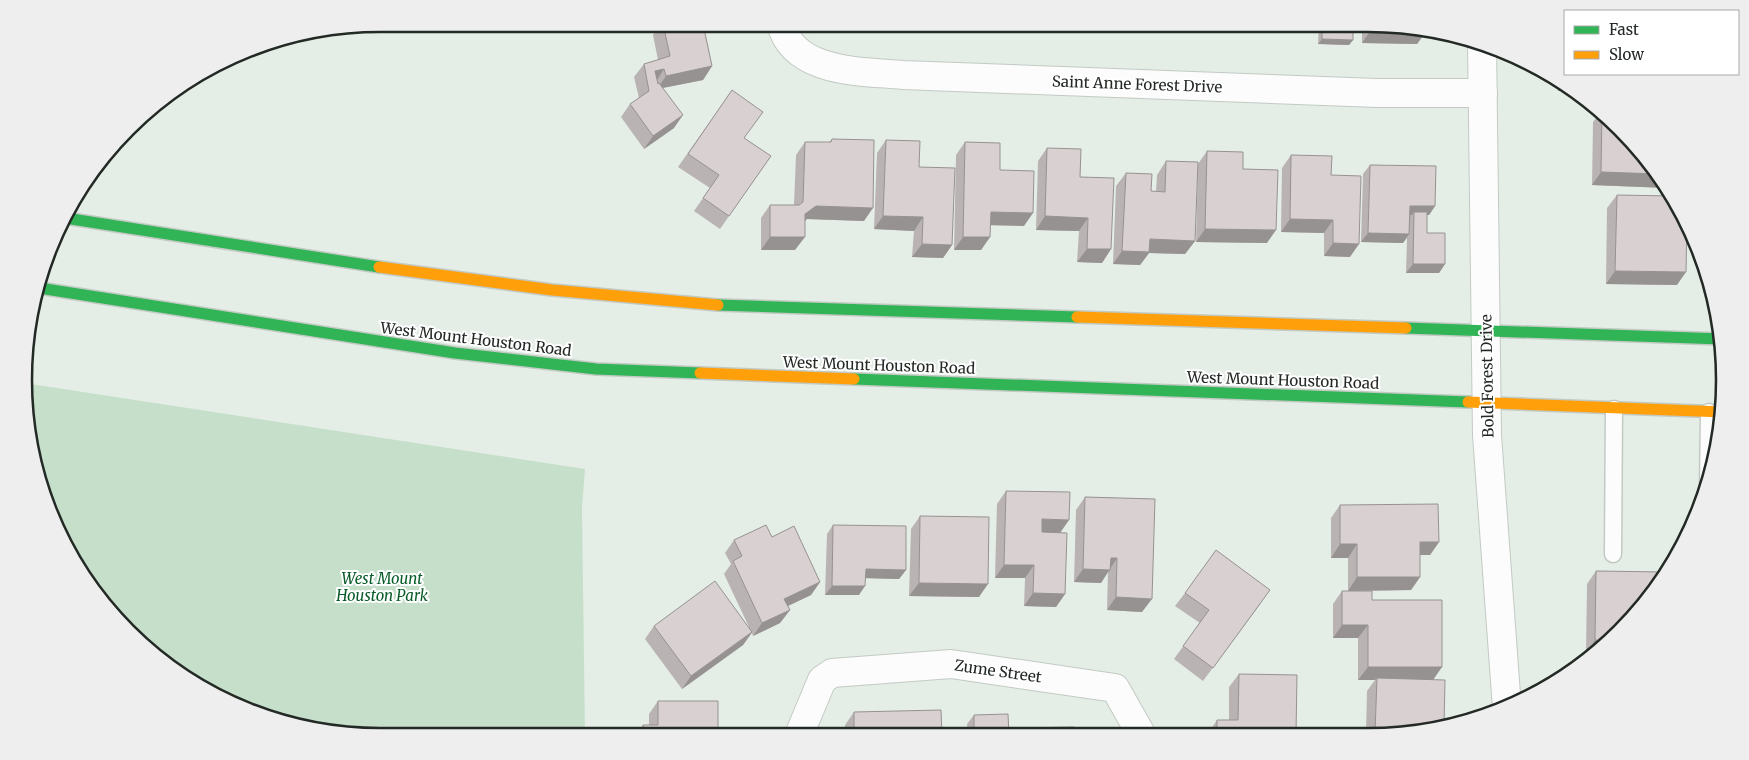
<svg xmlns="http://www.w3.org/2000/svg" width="1749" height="760" font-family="Merriweather,serif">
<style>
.green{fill:#c6dfca}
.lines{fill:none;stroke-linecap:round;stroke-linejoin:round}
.lane-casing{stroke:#c3cac4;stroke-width:19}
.street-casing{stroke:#c3cac4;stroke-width:30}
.fast-casing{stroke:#c3cac4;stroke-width:14}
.slow-casing{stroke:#c3cac4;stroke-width:14}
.lane{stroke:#fbfcfb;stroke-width:16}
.street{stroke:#fbfcfb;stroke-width:28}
.fast{stroke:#30b455;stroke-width:11}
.slow{stroke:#ff9f0a;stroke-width:11}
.wall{fill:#bab3b4}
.shaded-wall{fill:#979292}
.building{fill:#d8d0d1;stroke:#979292}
.labels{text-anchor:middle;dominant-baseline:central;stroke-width:4;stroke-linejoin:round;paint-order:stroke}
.street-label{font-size:15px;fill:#232924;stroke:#fff}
.park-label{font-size:15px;font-style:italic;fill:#085c29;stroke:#fff}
.rim{fill:none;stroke:#232924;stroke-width:2.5}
</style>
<rect width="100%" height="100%" fill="#e4eee6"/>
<path class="green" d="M24,383L585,469L582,508L585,736H380L265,717L202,689L145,648L71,558L31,449Z"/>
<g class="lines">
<g class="lane-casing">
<g id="lane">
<path d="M1708,489L1709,412"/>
<path d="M1613,554L1614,409"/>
</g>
</g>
<g class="street-casing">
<g id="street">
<path d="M781,24C794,74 862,71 903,75L1377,93H1483"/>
<path d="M1482,42L1487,435L1507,708"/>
<path d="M799,735L822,680L832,673L951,664L1115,688L1141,734"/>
</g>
</g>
<g class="fast-casing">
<g id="fast">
<path d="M65,218L379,267"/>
<path d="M39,288L455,353L596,369L700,373"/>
<path d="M718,305L1077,317"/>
<path d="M1406,328L1722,339"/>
<path d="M854,379L1468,402"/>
</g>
</g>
<g class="slow-casing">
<g id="slow">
<path d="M379,267L552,290L718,305"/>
<path d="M1077,317L1406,328"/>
<path d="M700,373L854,379"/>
<path d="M1468,402L1723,412"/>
</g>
</g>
<use href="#lane" class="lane"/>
<use href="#street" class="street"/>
<use href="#fast" class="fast"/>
<use href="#slow" class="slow"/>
</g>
<g class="wall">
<path d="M661,24H703L712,66L703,80L663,88L674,128L644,149L621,117L630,104L639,98L634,77L644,64L658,60L653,35Z"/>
<path d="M1319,24H1353V40L1349,45L1318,44Z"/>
<path d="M1362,24H1369L1425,33L1417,44L1362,43Z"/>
<path d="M1558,79L1574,91H1558Z"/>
<path d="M732,90L744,138L771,156L720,229L694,211L710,188L678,167Z"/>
<path d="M1602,111L1652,163L1667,188L1592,185L1593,122Z"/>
<path d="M832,139L864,221L807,219L805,221L795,250H761V218L770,205H794L796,155L805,142H829Z"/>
<path d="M886,140L952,245L943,258L912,257L914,231L874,229L877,153Z"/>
<path d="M965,142L1000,170L1024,226L990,225V237L981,250H954L956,155Z"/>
<path d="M1047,148L1080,177L1111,249L1102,263L1077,262L1079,231L1036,230L1038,161Z"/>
<path d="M1207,151L1243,169L1267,243L1196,242L1198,164Z"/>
<path d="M1291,155L1331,175L1350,257L1324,256V233L1281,232L1282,168Z"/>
<path d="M1166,161L1195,241L1185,254L1149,253L1140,265L1113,264L1116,186L1126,173L1151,191L1156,192L1157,175Z"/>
<path d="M1370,165L1435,206L1429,215H1427V233L1445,264L1439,273H1406L1407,238L1403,243L1361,242L1363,174Z"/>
<path d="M1617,195L1677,285L1606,284L1607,208Z"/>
<path d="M1006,491L1060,532L1065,594L1056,607L1024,606L1025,578H995L997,504Z"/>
<path d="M1085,497L1155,499L1142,612L1107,610L1108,572L1101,583L1074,582L1076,510Z"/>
<path d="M1340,505L1439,542L1430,555H1420V577L1411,590L1348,591V558H1331V518Z"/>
<path d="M920,516L979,597L909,596L911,529Z"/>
<path d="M833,525L906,570L899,579L866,578L859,595H825L827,534Z"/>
<path d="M772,537L820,582L811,595L788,606L790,610L780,623L753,636L752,633L743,645L682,689L645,639L654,626L749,627L724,574L731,564L725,553L734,540Z"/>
<path d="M1596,571L1663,572L1586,654L1587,584Z"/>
<path d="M1342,591L1372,600L1442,667L1433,679L1416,733H1366L1367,691L1375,680H1358V638H1333V604Z"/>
<path d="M1185,593L1261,603L1203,681L1174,659L1200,623L1175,606Z"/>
<path d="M1239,674L1296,734H1208L1217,720H1229V687Z"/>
<path d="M658,701L718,735H636L643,725H649V714Z"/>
<path d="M854,712L942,735H845V725Z"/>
<path d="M974,715L1009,734H968L967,724Z"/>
<path d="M1017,728L1074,734H1012Z"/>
</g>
<g class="shaded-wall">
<path d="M1088,24H1125L1122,28L1086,27Z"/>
<path d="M1246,24H1278L1277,25Z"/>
<path d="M1371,30H1408L1425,33L1417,44L1362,43Z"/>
<path d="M1322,39L1353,40L1349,45L1318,44Z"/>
<path d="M712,66L703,80L657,89L666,76Z"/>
<path d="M664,69L655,83V71Z"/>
<path d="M1564,83L1574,91H1558Z"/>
<path d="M683,115L674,128L644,149L653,136Z"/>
<path d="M1601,172L1658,174L1667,188L1592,185Z"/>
<path d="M816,206L873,208L864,221L807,219L796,227L805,214Z"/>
<path d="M1410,206H1435L1429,215H1414V212L1412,215H1403Z"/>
<path d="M991,212L1033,213L1024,226L981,225Z"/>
<path d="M883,216L923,217L914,231L874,229Z"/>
<path d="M1045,216L1088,218L1079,231L1036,230Z"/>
<path d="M1290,219L1333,220L1324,233L1281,232Z"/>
<path d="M1205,229L1276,230L1267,243L1196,242Z"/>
<path d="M1368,233L1409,234L1403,243L1361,242Z"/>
<path d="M770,237H805L795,250H761Z"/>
<path d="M963,237H990L981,250H954Z"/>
<path d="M1150,239L1195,241L1185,254L1149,253L1140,265L1113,264L1122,251Z"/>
<path d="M1333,243L1359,244L1350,257L1324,256Z"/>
<path d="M922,244L952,245L943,258L912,257Z"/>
<path d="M1087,249H1111L1102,263L1077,262Z"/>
<path d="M1413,264H1445L1439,273H1406Z"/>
<path d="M1615,271L1686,272L1677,285L1606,284Z"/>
<path d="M1042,519L1069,520L1060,533H1033Z"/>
<path d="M1420,542H1439L1430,555H1411Z"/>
<path d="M1340,544H1357L1348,558H1331Z"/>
<path d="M1111,558H1117L1101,583L1074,582L1083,569Z"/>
<path d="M1004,565H1034L1025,578H995Z"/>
<path d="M866,569L906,570L899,579L859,578Z"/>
<path d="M1357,577H1420L1411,590L1348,591Z"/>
<path d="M820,582L811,595L775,612L784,599Z"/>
<path d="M919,583L988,584L979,597L909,596Z"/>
<path d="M832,586H865L859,595H825Z"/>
<path d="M1033,593L1065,594L1056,607L1024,606Z"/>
<path d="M1116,597L1152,599L1142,612L1107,610Z"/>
<path d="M790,610L780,623L753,636L762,623Z"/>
<path d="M1342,625H1368L1358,638H1333Z"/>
<path d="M752,632L743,645L682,689L691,676Z"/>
<path d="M1595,640L1608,641L1595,654H1586Z"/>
<path d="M1368,667H1442L1433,680L1377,678L1375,680H1358Z"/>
</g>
<g class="building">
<path d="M663,24H703L712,66L666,76L664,69L655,71L658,84L659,83L683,115L653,136L630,104L649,91L644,64L670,56Z"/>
<path d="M1322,24H1353V40L1322,39Z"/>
<path d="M1371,24L1408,30H1371Z"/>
<path d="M732,90L763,112L744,138L771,156L729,216L703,198L719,175L688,154Z"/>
<path d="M1602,111L1652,163L1658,174L1601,172Z"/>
<path d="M832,139L874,140L873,208L816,206L805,214V237H770V205H799L803,202L805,142H831Z"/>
<path d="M886,140L920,141L919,167L955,168L952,245L922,244L923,217L883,216Z"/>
<path d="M965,142L1000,143V170L1034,171L1033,213L991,212L990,237H963Z"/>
<path d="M1047,148L1081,149L1080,177L1114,178L1111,249H1087L1088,218L1045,216Z"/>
<path d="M1207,151L1243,152V169L1278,170L1276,230L1205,229Z"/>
<path d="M1291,155L1332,156L1331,175L1361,176L1359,244L1333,243V220L1290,219Z"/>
<path d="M1166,161L1198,162L1195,241L1150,239L1149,252L1122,251L1126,173L1152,174L1151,191L1165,192Z"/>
<path d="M1370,165L1436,166L1435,206H1410L1409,234L1368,233Z"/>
<path d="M1617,195L1672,196L1687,220L1686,272L1615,271Z"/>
<path d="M1414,212H1427V233H1445V264H1413Z"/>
<path d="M1006,491L1070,492L1069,520L1042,519V532L1067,533L1065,594L1033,593L1034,565H1004Z"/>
<path d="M1085,497L1155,499L1152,599L1116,597L1117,558H1111L1110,570L1083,569Z"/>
<path d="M1438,504L1439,542H1420V577H1357V544H1340V505Z"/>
<path d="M920,516L989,517L988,584L919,583Z"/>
<path d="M766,525L772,537L794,526L820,582L784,599L790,610L762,623L733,561L742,556L734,540Z"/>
<path d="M833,525L906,526V570L866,569L865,586H832Z"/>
<path d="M1216,550L1270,590L1213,668L1183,646L1209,610L1185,593Z"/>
<path d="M1596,571L1663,572V576L1652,597L1608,641L1595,640Z"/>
<path d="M715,581L752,632L691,676L654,626Z"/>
<path d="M1342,591H1372V600H1442V667H1368V625H1342Z"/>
<path d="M1239,674L1297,675L1296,734H1217V720H1238Z"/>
<path d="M1377,678L1445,680L1444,726L1416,733H1375Z"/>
<path d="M658,701H718V735H643V725H658Z"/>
<path d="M941,710L942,735H854V712Z"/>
<path d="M1008,714L1009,734H974V715Z"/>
<path d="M1074,727V734H1017V728Z"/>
</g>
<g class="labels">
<g class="street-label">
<text transform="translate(1137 84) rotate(2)">Saint Anne Forest Drive</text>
<text transform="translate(476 339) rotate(7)">West Mount Houston Road</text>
<text transform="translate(879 365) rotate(2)">West Mount Houston Road</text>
<text transform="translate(1487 376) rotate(-91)">Bold Forest Drive</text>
<text transform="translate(1283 380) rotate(2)">West Mount Houston Road</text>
<text transform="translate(998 671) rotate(8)">Zume Street</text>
</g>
<g class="park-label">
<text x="382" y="578">West Mount<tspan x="382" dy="17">Houston Park</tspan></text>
</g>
</g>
<path d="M0 0H1749V760H0ZM380 32H1368A348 348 0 0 1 1716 380V380A348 348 0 0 1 1368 728H380A348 348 0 0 1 32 380V380A348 348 0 0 1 380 32Z" fill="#edeeed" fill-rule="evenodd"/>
<path class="rim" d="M380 32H1368A348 348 0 0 1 1716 380V380A348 348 0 0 1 1368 728H380A348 348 0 0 1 32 380V380A348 348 0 0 1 380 32Z"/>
<rect x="1564" y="10" width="175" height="65" fill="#ffffff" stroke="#a7a9a7"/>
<rect x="1574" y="26" width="25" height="8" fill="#30b455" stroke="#a7a9a7"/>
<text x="1609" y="35" font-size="15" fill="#232924">Fast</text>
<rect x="1574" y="51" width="25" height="8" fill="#ff9f0a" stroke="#a7a9a7"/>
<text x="1609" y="60" font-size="15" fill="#232924">Slow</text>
</svg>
